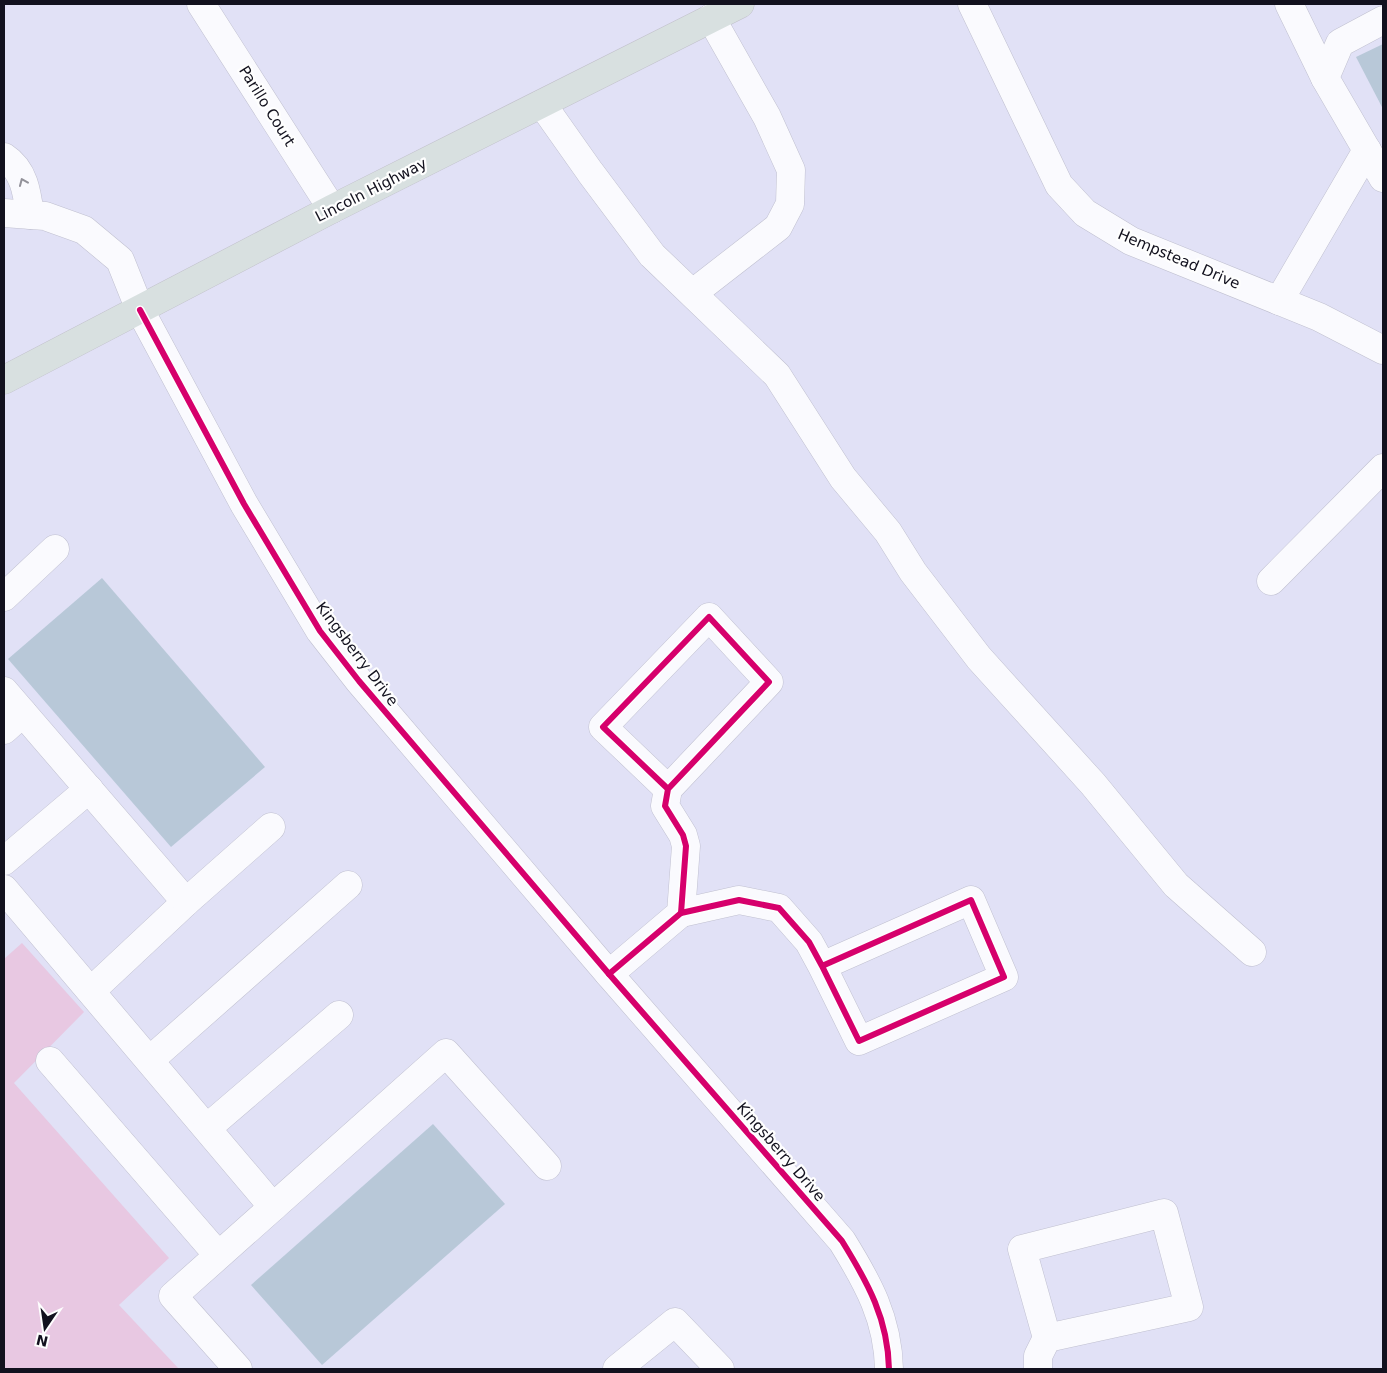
<svg xmlns="http://www.w3.org/2000/svg" width="1387" height="1373" font-family="'DejaVu Sans',sans-serif">
<style>
.green{fill:#e8c8e2}
.building{fill:#b8c8d8}
.lines{fill:none;stroke-linecap:round;stroke-linejoin:round}
.minor-casing{stroke:#c0c0d0;stroke-width:29}
.major-casing{stroke:#c1c0ca;stroke-width:29}
.minor{stroke:#fafafe;stroke-width:28}
.major{stroke:#d8e0e0;stroke-width:28}
.cycleway-casing{stroke:#fefefe;stroke-width:9}
.cycleway{stroke:#d6006c;stroke-width:6}
.oneway{stroke:#929199}
.labels{text-anchor:middle;dominant-baseline:central;stroke-width:4.5;stroke-linejoin:round;paint-order:stroke}
.street-label{font-size:15px;fill:#12111e;stroke:#fefefe}
</style>
<rect width="100%" height="100%" fill="#e1e1f6"/>
<path class="green" d="M22,943L84,1012L14,1083L169,1258L119,1305L179,1369H4V959Z"/>
<g class="building">
<path d="M1383,44V109L1356,57Z"/>
<path d="M102,578L265,767L171,847L8,659Z"/>
<path d="M433,1124L505,1204L322,1365L251,1285Z"/>
</g>
<g class="lines">
<g class="minor-casing">
<g id="minor">
<path d="M201,4L332,209"/>
<path d="M972,4L1059,185L1085,213L1131,241L1319,317L1383,350"/>
<path d="M1289,4L1325,78"/>
<path d="M1383,20L1340,43L1325,78L1383,178"/>
<path d="M542,104L590,172L652,255L777,375L843,478L888,532L913,572L979,658L1093,784L1176,885L1252,952"/>
<path d="M4,157C24,170 27,192 30,215"/>
<path d="M4,213L45,216L84,230L120,260L140,310L244,504L320,631L359,681L609,974L842,1241C868,1283 888,1319 889,1369"/>
<path d="M693,293L778,227L790,204L791,170L767,117L711,18"/>
<path d="M1279,301L1367,150"/>
<path d="M1271,581L1383,468"/>
<path d="M4,597L55,549"/>
<path d="M4,691L186,902L92,990"/>
<path d="M4,730L23,713"/>
<path d="M4,861L89,789"/>
<path d="M4,889L273,1207"/>
<path d="M186,902L271,827"/>
<path d="M681,913L739,900L779,908L809,942L822,966L971,900L1004,977L859,1041L822,966"/>
<path d="M609,974L681,913L686,846L683,835L665,806L668,789L769,682L709,617L603,727L668,789"/>
<path d="M150,1060L348,885"/>
<path d="M50,1061L218,1255"/>
<path d="M207,1128L339,1015"/>
<path d="M238,1369L173,1296L446,1053L547,1166"/>
<path d="M617,1369L675,1322L720,1369"/>
<path d="M1038,1369V1356L1047,1338L1022,1249L1164,1213L1189,1307L1047,1338"/>
</g>
</g>
<g class="major-casing">
<path id="major" d="M4,380L332,209L740,4"/>
</g>
<use href="#minor" class="minor"/>
<use href="#major" class="major"/>
<g class="cycleway-casing">
<g id="cycleway">
<path d="M140,310L244,504L320,631L359,681L609,974L842,1241C868,1283 888,1319 889,1369"/>
<path d="M681,913L739,900L779,908L809,942L822,966L971,900L1004,977L859,1041L822,966"/>
<path d="M609,974L681,913L686,846L683,835L665,806L668,789L769,682L709,617L603,727L668,789"/>
</g>
</g>
<use href="#cycleway" class="cycleway"/>
</g>
<defs><path id="oneway-chevron" d="M-2-3.5L2.5 0L-2 3.5" fill="none" stroke-width="1.6" stroke-linecap="round" stroke-linejoin="round" transform="scale(1.25)"/></defs>
<use class="oneway" href="#oneway-chevron" transform="translate(23 182) rotate(-113)"/>
<g class="labels">
<g class="street-label">
<text transform="translate(267 106) rotate(58)">Parillo Court</text>
<text transform="translate(371 190) rotate(-27)">Lincoln Highway</text>
<text transform="translate(1179 259) rotate(23)">Hempstead Drive</text>
<text transform="translate(357 654) rotate(53)">Kingsberry Drive</text>
<text transform="translate(781 1152) rotate(49)">Kingsberry Drive</text>
</g>
</g>
<rect width="1387" height="1373" fill="none" stroke="#12111e" stroke-width="10"/>
<g transform="translate(45 1328) rotate(193)" stroke="#fefefe" stroke-width="4" paint-order="stroke">
<path d="M0-4L9 19L0 12L-9 19Z" fill="#12111e"/>
<text y="-8" font-size="14" font-weight="bold" text-anchor="middle" fill="#12111e">N</text>
</g>
</svg>
